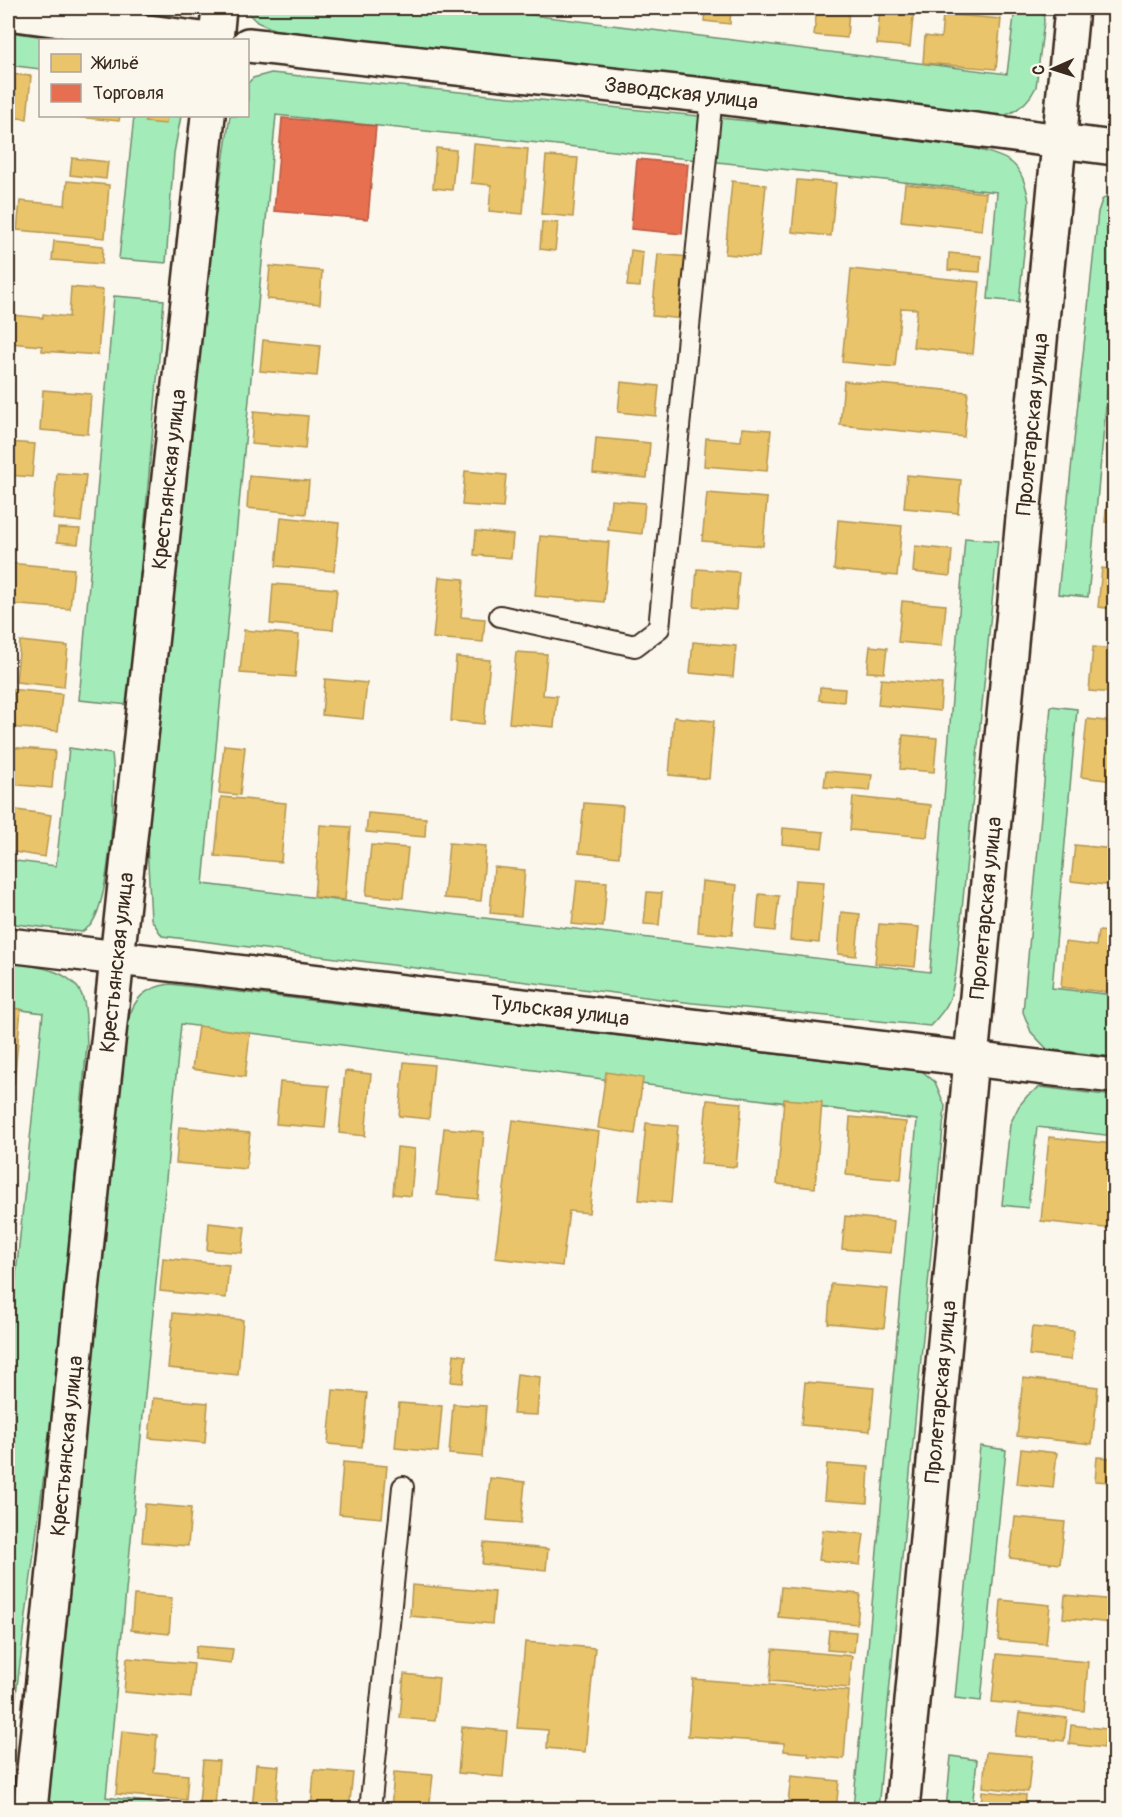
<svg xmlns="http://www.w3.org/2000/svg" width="1122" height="1817" font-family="Pangolin,sans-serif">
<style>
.green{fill:#a3ecba;stroke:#6f8b6c;stroke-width:1.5}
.homes{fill:#e9c46a;stroke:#b59653;stroke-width:1.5}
.shops{fill:#e76f51;stroke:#b35a42;stroke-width:1.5}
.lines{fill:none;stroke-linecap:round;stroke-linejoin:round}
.service-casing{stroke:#3b2a1e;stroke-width:24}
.minor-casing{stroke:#3b2a1e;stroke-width:38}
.tertiary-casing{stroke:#3b2a1e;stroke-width:38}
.secondary-casing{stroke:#3b2a1e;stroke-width:38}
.service{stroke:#fbf7ec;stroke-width:20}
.minor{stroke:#fbf7ec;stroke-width:33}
.tertiary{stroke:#fbf7ec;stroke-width:33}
.secondary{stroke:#fbf7ec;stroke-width:33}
.labels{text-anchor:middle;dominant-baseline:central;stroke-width:6;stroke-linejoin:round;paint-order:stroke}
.street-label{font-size:21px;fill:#3b2a1e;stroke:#fbf7ec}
</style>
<rect width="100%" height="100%" fill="#fbf7ec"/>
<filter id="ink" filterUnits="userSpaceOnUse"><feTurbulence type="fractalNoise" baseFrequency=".0167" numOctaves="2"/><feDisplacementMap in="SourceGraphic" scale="12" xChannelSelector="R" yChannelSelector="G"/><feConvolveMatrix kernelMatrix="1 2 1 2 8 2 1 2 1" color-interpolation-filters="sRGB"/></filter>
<g filter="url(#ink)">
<g class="green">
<path d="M243,8H474L1007,74L1015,8H1043L1044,21L1036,87C1029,102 1018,111 1003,116L280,32L257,22Z"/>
<path d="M8,32L69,40H40V69L8,65Z"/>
<path d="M271,73L939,140C957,145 998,152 1012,163C1023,172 1027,189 1029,202L1019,302L988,299L997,192L276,115L203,884L930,972L965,538L998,541L956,971C951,1000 950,1005 930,1026L693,1003L162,936L151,919L146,826L196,342L230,116H248V83L253,78Z"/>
<path d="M134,116H181L174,153L166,263L119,259Z"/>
<path d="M1114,190V321L1088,597L1058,594L1098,212L1102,200Z"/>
<path d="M114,296L164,300L129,705L79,700Z"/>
<path d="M1051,706L1077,709L1052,988L1114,995V1057L1047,1049L1031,1032L1023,1012Z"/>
<path d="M69,748L112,754C117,787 110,897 92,923C90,927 85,929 82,932L8,923V860L56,866Z"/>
<path d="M8,962C35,966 77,969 84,1002C87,1015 86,1030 87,1044L58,1364L12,1726L13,1756L9,1810L8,1352L43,1013L8,1008Z"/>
<path d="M170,984L922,1071L935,1082L945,1106L878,1809H853L917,1120L181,1024L106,1797L203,1809L47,1810L127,1023C134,998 144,988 170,984Z"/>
<path d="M1040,1087L1114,1096V1136L1037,1127L1028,1208L1002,1205L1010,1124L1019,1106L1028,1095Z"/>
<path d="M980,1446L1006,1450L981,1701L955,1698Z"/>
<path d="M951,1756L977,1760L972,1809H946Z"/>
</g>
<g class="homes">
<path d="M705,8H731L730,24L704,21Z"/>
<path d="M817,8H849L847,38L814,35Z"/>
<path d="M880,8H914L910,47L877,44Z"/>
<path d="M943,14L1001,19L996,69L923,63L925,36L941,38Z"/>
<path d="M8,74L31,76L27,119L8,117Z"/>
<path d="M76,116H120L119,121L75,117Z"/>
<path d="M146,116H167L166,124L145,122Z"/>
<path d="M474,144L528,149L523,214L489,211L491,185L471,183Z"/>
<path d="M436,148L456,150L452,190L433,188Z"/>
<path d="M546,156L578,158L573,217L541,214Z"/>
<path d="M72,158L108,162L106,179L70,175Z"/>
<path d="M797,180L836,183L831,236L792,232Z"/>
<path d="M67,181L109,185L105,238L17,230L20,201L65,205Z"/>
<path d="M732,181L766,185L759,257L725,254Z"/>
<path d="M905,184L986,193L982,230L901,221Z"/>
<path d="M542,222L558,223L555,251L540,249Z"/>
<path d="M54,241L103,246L102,264L52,260Z"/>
<path d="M631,250L643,252L640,287L627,286Z"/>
<path d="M949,253L981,256L980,272L948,270Z"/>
<path d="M658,254L689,257L684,319L652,316Z"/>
<path d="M270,266L322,271L320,304L267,299Z"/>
<path d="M851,269L980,282L973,354L913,347L917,309L901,308L895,367L842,362Z"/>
<path d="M71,287L103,290L98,355L42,351V346L10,343L13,315L43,318V314L69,317Z"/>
<path d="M263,340L320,346L317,376L260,371Z"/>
<path d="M844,381L968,392L964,437L840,425Z"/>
<path d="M621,382L659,386L656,416L618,412Z"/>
<path d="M43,390L91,394L88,434L40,430Z"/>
<path d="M254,411L308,416L305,449L251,444Z"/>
<path d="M742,428L771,430L767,471L704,466L706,438L741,441Z"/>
<path d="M1113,435H1114V473L1109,472Z"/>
<path d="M596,438L650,443L647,478L593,473Z"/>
<path d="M8,442L35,444L32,477L8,475Z"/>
<path d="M465,471L506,475L503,508L462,505Z"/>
<path d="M57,473L86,475L81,522L53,519Z"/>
<path d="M907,475L961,480L958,513L904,508Z"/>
<path d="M249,476L309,481L306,514L247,508Z"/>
<path d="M1109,480L1114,481V523L1105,522Z"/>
<path d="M707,493L767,498L763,546L702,541Z"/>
<path d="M611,500L645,503L642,534L608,530Z"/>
<path d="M281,517L339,523L334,571L276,566Z"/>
<path d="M838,520L902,526L897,576L834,570Z"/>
<path d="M58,528L80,529L78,544L57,542Z"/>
<path d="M476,531L513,535L511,558L474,555Z"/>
<path d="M540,536L609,542L604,602L535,596Z"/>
<path d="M915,546L952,550L950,576L913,572Z"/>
<path d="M8,563L74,569L70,609L8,604Z"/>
<path d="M1102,568L1114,570V609L1098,607Z"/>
<path d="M697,569L739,572L736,610L694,607Z"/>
<path d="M439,577L464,579L461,617L485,619L483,642L433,638Z"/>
<path d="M273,584L337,589L333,630L270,624Z"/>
<path d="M902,601L946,605L942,646L898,642Z"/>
<path d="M244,630L299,635L295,677L240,673Z"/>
<path d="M20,641L68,646L64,687L16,682Z"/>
<path d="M693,642L736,646L733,677L690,673Z"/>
<path d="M870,646L887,648L884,673L867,672Z"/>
<path d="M1093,647L1114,649V693L1089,691Z"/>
<path d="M516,652L547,654L543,695L557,696L554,727L509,723Z"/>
<path d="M456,657L490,660L484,724L451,721Z"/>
<path d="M325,679L367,683L363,719L322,715Z"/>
<path d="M881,679L942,684L940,711L878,705Z"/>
<path d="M820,687L845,689L844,702L819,700Z"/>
<path d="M8,689L62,694L58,731L8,727Z"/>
<path d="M674,717L714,721L709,779L669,775Z"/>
<path d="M1087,719L1114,722V781L1081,777Z"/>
<path d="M903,735L937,738L934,772L900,769Z"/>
<path d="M224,745L245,747L240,795L219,793Z"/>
<path d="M8,747L55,751L52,788L8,784Z"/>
<path d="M826,771L872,775L870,791L824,787Z"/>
<path d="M221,797L286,803L281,862L215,856Z"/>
<path d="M853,797L931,805L927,837L850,830Z"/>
<path d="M584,803L623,806L619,857L579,853Z"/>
<path d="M10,809L51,815L45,857L8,851Z"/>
<path d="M368,813L426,818L425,837L366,832Z"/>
<path d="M320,825L351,827L345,900L314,897Z"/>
<path d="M783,828L824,832L822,848L782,844Z"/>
<path d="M449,843L486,846L481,901L444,898Z"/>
<path d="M371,845L408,848L403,898L366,895Z"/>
<path d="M1075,845L1114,849V886L1071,881Z"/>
<path d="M494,867L525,870L521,916L490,913Z"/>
<path d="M577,880L607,882L603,927L572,924Z"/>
<path d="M795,880L824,882L819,943L790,940Z"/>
<path d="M702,881L737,885L732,935L698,932Z"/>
<path d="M647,892L662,893L659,925L644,924Z"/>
<path d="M759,894L779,896L775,931L756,929Z"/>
<path d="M841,912L860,914L856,956L838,954Z"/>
<path d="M879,924L919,927L915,967L875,963Z"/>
<path d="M1098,931L1114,932V993L1061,987L1065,942L1096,946Z"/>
<path d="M8,1008L21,1009L14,1084L8,1083Z"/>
<path d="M198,1026L250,1033L245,1077L192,1069Z"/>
<path d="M404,1062L434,1065L429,1119L399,1116Z"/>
<path d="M345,1071L371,1074L365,1136L339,1133Z"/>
<path d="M606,1072L643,1078L635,1134L598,1128Z"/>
<path d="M280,1082L329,1086L325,1128L276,1124Z"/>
<path d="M784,1099L822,1102L815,1188L777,1184Z"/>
<path d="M707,1100L742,1103L736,1167L701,1164Z"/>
<path d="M850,1117L906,1122L901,1180L846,1175Z"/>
<path d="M513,1120L599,1132L589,1213L569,1211L562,1266L495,1258Z"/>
<path d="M646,1123L678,1126L671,1203L639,1200Z"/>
<path d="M179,1127L250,1133L246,1169L176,1163Z"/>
<path d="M444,1128L484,1132L478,1199L437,1195Z"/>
<path d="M1049,1137L1114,1144V1229L1041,1221Z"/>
<path d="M397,1147L415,1149L411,1196L393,1194Z"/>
<path d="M845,1216L894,1221L891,1253L842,1249Z"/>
<path d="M209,1223L245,1227L242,1253L207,1250Z"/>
<path d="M163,1258L229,1265L226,1298L160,1291Z"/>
<path d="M831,1284L888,1289L884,1328L828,1323Z"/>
<path d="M173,1313L243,1320L238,1375L168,1368Z"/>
<path d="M1032,1327L1074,1331L1071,1360L1029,1355Z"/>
<path d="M454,1354L466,1356L463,1383L451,1382Z"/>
<path d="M517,1374L540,1377L537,1415L513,1414Z"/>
<path d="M1023,1378L1098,1387L1092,1444L1017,1436Z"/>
<path d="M805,1382L874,1388L870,1431L801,1425Z"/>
<path d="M333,1390L367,1393L362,1447L328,1444Z"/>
<path d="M153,1398L208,1403L205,1443L149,1438Z"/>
<path d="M399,1403L442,1406L438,1452L395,1448Z"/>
<path d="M453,1404L486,1406L482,1457L449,1454Z"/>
<path d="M1021,1449L1057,1453L1053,1488L1017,1484Z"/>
<path d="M1097,1457L1112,1458L1109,1482L1095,1481Z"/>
<path d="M343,1462L387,1466L382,1518L339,1514Z"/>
<path d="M827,1464L869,1467L867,1503L824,1500Z"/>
<path d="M490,1478L525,1482L521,1523L486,1520Z"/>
<path d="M145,1504L191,1508L188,1546L142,1542Z"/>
<path d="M1015,1517L1065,1522L1060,1564L1010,1558Z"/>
<path d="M823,1530L864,1534L860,1565L819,1560Z"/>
<path d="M484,1543L548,1549L546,1570L482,1564Z"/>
<path d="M412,1585L495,1592L492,1624L410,1616Z"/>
<path d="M781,1587L860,1594L857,1624L778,1617Z"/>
<path d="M134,1595L172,1598L169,1634L131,1630Z"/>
<path d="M1065,1595L1114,1600L1111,1623L1063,1618Z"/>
<path d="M1001,1600L1050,1605L1046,1644L998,1640Z"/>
<path d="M829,1630L856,1632L854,1652L827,1650Z"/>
<path d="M525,1642L595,1648L585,1752L547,1748L548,1730L517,1728Z"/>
<path d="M196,1646L233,1649L231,1663L195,1659Z"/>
<path d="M773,1649L852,1656L849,1688L770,1681Z"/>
<path d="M997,1654L1088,1662L1084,1711L992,1702Z"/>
<path d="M127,1658L194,1664L191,1698L124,1692Z"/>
<path d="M404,1674L439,1678L435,1721L400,1718Z"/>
<path d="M693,1679L849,1691L844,1759L808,1756V1753L784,1751V1743L688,1736Z"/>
<path d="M1019,1713L1067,1718L1064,1741L1016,1736Z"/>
<path d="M1071,1725L1106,1729L1104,1748L1069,1744Z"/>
<path d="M462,1727L507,1731L503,1777L458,1773Z"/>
<path d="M122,1731L157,1735L154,1772L188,1775L186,1800L116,1794Z"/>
<path d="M986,1752L1032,1756L1028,1792L983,1787Z"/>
<path d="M203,1760L219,1761L215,1805L199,1803Z"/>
<path d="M256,1764L279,1766L275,1810H252Z"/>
<path d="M314,1770L353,1773L349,1810H311Z"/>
<path d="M394,1772L433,1775L429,1810H391Z"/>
<path d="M791,1776L839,1781L836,1810H787Z"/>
<path d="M982,1791L1026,1795L1025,1810H981Z"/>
<path d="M504,1804L543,1808V1810H503Z"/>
</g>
<g class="shops">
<path d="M282,118L376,126L368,219L274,211Z"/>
<path d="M637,159L688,164L682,234L631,229Z"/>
</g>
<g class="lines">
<g class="service-casing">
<g id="service">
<path d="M500,616L635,646L659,628L712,96"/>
<path d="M370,1810L403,1487"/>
</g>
</g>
<g class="minor-casing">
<g id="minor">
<path d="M216,40L219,8"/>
<path id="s1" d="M8,945L1114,1076"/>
<path id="s2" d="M30,1810L93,1181L208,116"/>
</g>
</g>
<g class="tertiary-casing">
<g id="tertiary">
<path id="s3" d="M902,1810L971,1059L1072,8"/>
</g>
</g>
<g class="secondary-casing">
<g id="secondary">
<path d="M8,13L209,40"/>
<path id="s4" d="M248,45L712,96L1114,148"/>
</g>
</g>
<use href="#service" class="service"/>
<use href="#minor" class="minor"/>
<use href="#tertiary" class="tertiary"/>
<use href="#secondary" class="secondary"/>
</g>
</g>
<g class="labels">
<g class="street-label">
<text stroke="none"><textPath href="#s4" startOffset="436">Заводская улица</textPath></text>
<text stroke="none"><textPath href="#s3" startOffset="1392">Пролетарская улица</textPath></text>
<text stroke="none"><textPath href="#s2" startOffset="1338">Крестьянская улица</textPath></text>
<text stroke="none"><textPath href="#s3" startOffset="906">Пролетарская улица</textPath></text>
<text stroke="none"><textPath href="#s2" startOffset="852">Крестьянская улица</textPath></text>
<text stroke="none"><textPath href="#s1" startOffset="556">Тульская улица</textPath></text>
<text stroke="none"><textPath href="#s3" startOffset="420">Пролетарская улица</textPath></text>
<text stroke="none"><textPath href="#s2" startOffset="366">Крестьянская улица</textPath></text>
</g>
</g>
<rect width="1122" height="1817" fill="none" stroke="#fbf7ec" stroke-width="30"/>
<rect x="15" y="15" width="1092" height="1787" fill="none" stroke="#3b2a1e" stroke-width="2" filter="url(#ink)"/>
<rect x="39" y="39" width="210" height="78" fill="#fbf7ec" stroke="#aea59a" stroke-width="1.5"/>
<rect x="51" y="54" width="30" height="18" fill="#e9c46a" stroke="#aea59a" stroke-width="1.5"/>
<text x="93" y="69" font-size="18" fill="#3b2a1e">Жильё</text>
<rect x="51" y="84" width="30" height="18" fill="#e76f51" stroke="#aea59a" stroke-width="1.5"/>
<text x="93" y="99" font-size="18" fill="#3b2a1e">Торговля</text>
<g transform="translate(1053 69) rotate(267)" stroke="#fbf7ec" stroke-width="4.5" paint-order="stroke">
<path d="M0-4.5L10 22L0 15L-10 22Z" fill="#3b2a1e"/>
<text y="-9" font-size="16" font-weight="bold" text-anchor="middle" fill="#3b2a1e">С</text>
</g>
</svg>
